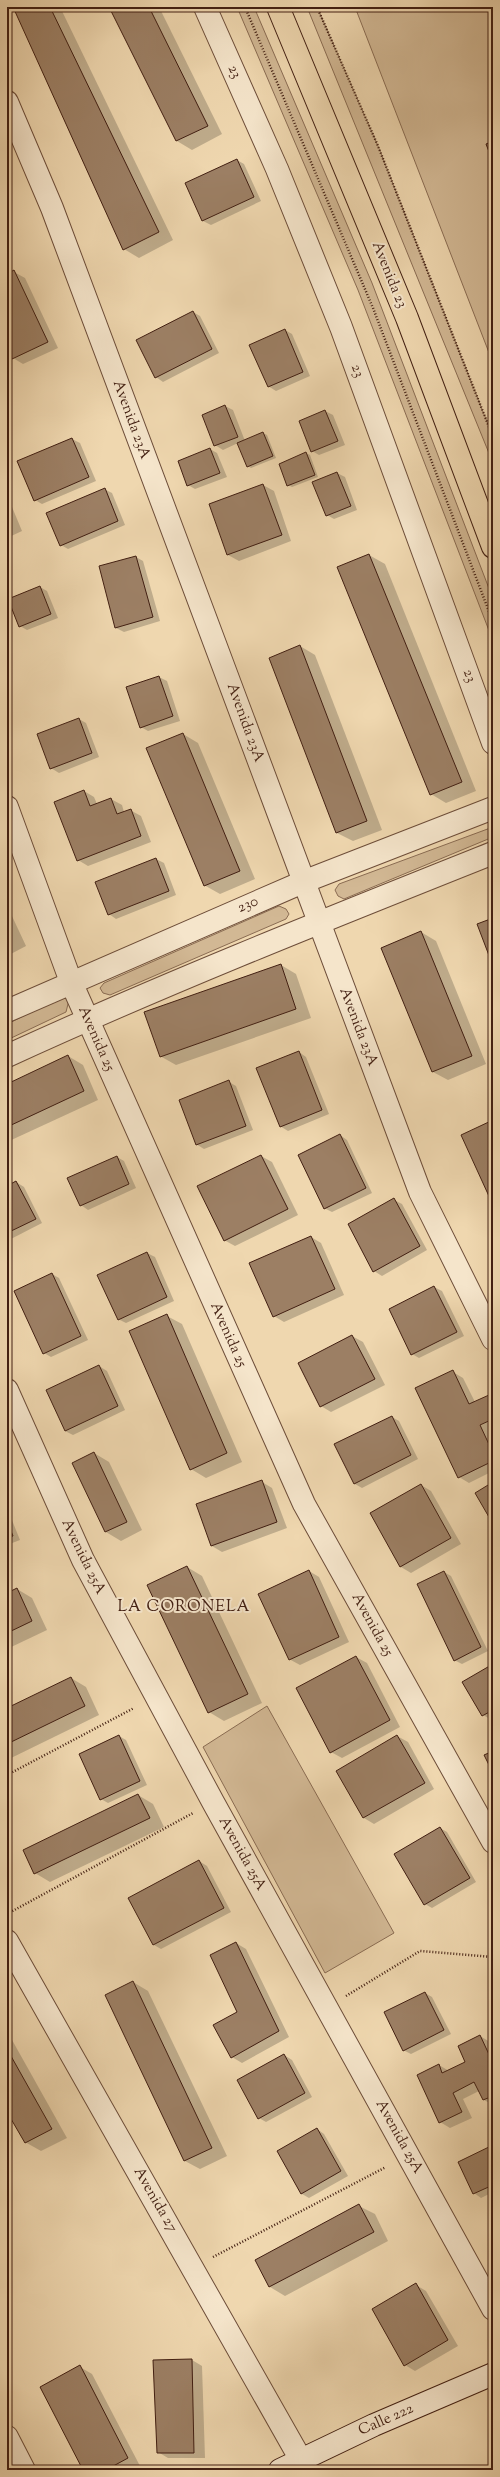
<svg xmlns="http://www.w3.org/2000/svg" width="500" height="2477" font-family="'Sorts Mill Goudy',serif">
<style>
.green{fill:#d2b894;stroke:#8a6c53}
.shadow{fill:#0003}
.building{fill:#9c7f64;stroke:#421f12}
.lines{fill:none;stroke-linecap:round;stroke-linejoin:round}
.minor-casing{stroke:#6d4d39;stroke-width:24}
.tertiary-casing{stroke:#6d4d39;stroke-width:24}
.secondary-casing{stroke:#421f12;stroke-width:24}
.primary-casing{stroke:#421f12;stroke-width:24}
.path{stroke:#421f12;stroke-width:2.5;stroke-dasharray:1 2;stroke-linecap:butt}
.minor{stroke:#f5e5cb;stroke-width:22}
.tertiary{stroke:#f5e5cb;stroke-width:22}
.secondary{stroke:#f5e5cb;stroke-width:22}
.primary{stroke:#efd7af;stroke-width:22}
.labels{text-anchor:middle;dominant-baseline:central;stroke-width:4;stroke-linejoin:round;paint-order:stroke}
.street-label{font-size:15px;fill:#421f12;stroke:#f5e5cb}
.neighbourhood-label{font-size:16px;letter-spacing:1px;fill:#421f12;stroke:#f5e5cb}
</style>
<rect width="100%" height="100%" fill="#efd7af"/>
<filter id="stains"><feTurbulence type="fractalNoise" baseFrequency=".005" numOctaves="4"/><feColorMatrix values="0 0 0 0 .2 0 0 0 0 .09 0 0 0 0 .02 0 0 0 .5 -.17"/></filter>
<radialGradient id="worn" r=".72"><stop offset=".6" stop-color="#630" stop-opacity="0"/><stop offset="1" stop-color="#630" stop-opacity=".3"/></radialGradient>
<g class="green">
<path d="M237,7H254L372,283L493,599V641L358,290Z"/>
<path d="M307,7H317L378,146L493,437V463Z"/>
<path d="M355,7H493V363Z"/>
<path d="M493,827V837L344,899L338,896L335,890L339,884Z"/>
<path d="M279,906L286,909L289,914L286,919L110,995L103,993L100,988L104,983Z"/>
<path d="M62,997L69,1000L66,1012L7,1040V1024Z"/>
<path d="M267,1706L394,1933L325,1973L203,1747Z"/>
</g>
<g class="shadow">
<path d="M15,7H60L173,240L139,258L124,249Z"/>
<path d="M110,7H159L222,134L192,150L177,141Z"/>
<path d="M237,160L244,164L261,201L211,225L203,221L186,183Z"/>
<path d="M14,272L25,278L58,348L23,364L13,358L7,345V275Z"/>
<path d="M193,312L200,316L219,353L163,382L156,377Z"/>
<path d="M285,330L292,334L310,376L276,391L268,386Z"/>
<path d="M225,406L233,410L245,441L263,433L267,435L276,458L251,468L248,466L238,443L223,450L215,445Z"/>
<path d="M325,411L333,415L345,445L319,455L312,451Z"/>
<path d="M72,439L80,443L96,481L42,504L35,500Z"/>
<path d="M210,449L217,453L227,477L195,489L188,485Z"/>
<path d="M306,453L310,455L318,477L292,487L288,485Z"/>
<path d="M337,473L345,477L357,510L334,519L327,515Z"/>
<path d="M263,485L274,491L291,541L239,561L228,555L210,504Z"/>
<path d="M104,489L112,493L125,525L68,549L61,545Z"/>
<path d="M7,495L22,531L7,538Z"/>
<path d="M369,555L385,564L476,791L446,803L431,794Z"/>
<path d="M136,557L143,561L160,621L124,632L116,628Z"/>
<path d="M40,587L47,591L58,618L27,630L20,626Z"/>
<path d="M300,646L315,655L382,830L353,841L337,833L270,658Z"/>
<path d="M159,677L167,681L180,721L148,731L141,727Z"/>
<path d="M79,719L86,723L99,757L59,773L51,768Z"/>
<path d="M183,734L198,743L255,879L220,894L204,885Z"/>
<path d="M84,791L94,797L97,804L111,799L122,805L124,812L130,810L141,816L151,842L88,866L78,860Z"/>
<path d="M156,859L164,863L176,895L116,919L109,914Z"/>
<path d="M7,912L11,914L26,946L7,956Z"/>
<path d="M421,932L436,941L486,1064L448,1080L433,1072Z"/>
<path d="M281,965L296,974L311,1018L176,1065L160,1056Z"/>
<path d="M299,1052L306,1057L329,1114L288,1131L280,1126Z"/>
<path d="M68,1056L83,1065L98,1100L7,1142V1085Z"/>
<path d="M229,1082L236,1086L253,1130L204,1149L196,1144Z"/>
<path d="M340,1135L347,1140L372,1193L332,1212L324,1208Z"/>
<path d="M261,1156L272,1162L298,1215L235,1246L224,1240Z"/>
<path d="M117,1157L124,1161L136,1188L88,1210L81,1205Z"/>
<path d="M16,1182L24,1187L42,1223L7,1241V1187Z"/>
<path d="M394,1200L402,1204L427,1250L382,1276L374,1271Z"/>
<path d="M311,1237L321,1243L344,1295L284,1322L274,1316Z"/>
<path d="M147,1253L155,1257L174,1301L126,1323L118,1319Z"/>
<path d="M52,1274L59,1278L88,1340L51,1357L44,1353Z"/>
<path d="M434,1287L442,1291L464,1336L419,1358L412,1354Z"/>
<path d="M167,1316L182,1324L242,1462L206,1478L191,1469Z"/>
<path d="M352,1336L363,1342L385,1385L331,1412L321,1406Z"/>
<path d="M99,1366L107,1371L125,1410L73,1435L65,1431Z"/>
<path d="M453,1372L463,1378L475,1402L489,1396L493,1398V1429L490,1431L493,1438V1471L469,1483L459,1477Z"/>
<path d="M392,1417L399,1421L418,1459L362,1488L355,1484L336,1445Z"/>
<path d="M94,1453L109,1462L142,1530L121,1541L106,1532L73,1463Z"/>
<path d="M262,1482L272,1488L287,1528L222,1552L212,1546Z"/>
<path d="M421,1485L431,1491L461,1544L411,1573L401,1567L371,1514Z"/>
<path d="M7,1508L20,1540L7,1545Z"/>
<path d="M187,1567L202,1576L262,1703L224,1721L209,1712Z"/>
<path d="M309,1571L319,1577L349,1642L300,1665L289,1659Z"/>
<path d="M444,1572L451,1576L488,1651L462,1664L454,1660Z"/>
<path d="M17,1589L32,1598L47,1630L7,1649V1594Z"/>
<path d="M356,1657L367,1663L400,1727L342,1758L331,1752Z"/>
<path d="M493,1665V1718L490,1719L483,1715Z"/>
<path d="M71,1678L86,1687L99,1715L7,1760V1709Z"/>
<path d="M119,1736L126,1740L147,1785L108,1803L101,1799Z"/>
<path d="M397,1736L408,1742L434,1789L374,1824L364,1818Z"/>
<path d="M138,1795L153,1804L164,1827L50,1882L35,1873Z"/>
<path d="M440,1828L447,1832L476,1882L432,1908L425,1904Z"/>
<path d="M199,1861L207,1866L231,1912L161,1949L154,1945L130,1898Z"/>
<path d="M236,1943L246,1949L289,2037L242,2063L232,2057L238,2012Z"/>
<path d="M133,1982L148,1991L227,2156L200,2169L185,2161Z"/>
<path d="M425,1993L432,1997L451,2034L411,2054L403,2050Z"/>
<path d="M7,2031L67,2138L41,2151L25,2142L7,2110Z"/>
<path d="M480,2036L490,2042L493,2048V2105L484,2100L479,2091L463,2099L472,2118L450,2128L440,2122L439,2065L449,2071L466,2062Z"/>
<path d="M284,2055L292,2060L312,2097L266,2122L259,2118Z"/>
<path d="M317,2129L324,2134L348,2176L309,2198L302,2194L278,2151Z"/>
<path d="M493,2146V2192L481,2198L474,2193Z"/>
<path d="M359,2206L375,2214L388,2241L285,2296L270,2287L256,2260Z"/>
<path d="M416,2285L426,2291L458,2346L415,2371L405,2365Z"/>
<path d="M192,2360L202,2366L205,2458H168L158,2452Z"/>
<path d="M80,2367L92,2374L140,2466L132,2470H85Z"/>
</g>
<g class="building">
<path d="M13,7H50L159,232L123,250Z"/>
<path d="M109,7H149L208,126L176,141Z"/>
<path d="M493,141V162L486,144Z"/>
<path d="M237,159L254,197L202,221L185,183Z"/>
<path d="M14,270L48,342L12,359L7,348V274Z"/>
<path d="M193,311L212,349L155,378L136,340Z"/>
<path d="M285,329L303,372L268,387L249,345Z"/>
<path d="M225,405L238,437L214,446L202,415Z"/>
<path d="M325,410L338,441L311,452L299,421Z"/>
<path d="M263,432L273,456L247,467L237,443Z"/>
<path d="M72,438L89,477L34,501L17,461Z"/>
<path d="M210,448L220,473L187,486L178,461Z"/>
<path d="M306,452L315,475L287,486L279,464Z"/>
<path d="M337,472L351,506L326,516L312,482Z"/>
<path d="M263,484L282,535L227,555L209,504Z"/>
<path d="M105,488L118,521L60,546L46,513Z"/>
<path d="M369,554L462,782L430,795L337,567Z"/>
<path d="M136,556L153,617L115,628L99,566Z"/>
<path d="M40,586L51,614L19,627L8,599Z"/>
<path d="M300,645L367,821L336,833L269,658Z"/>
<path d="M159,676L173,716L140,728L126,687Z"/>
<path d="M79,718L92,753L50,769L37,734Z"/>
<path d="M183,733L240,871L204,886L146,748Z"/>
<path d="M84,790L90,806L111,798L117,814L131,809L141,836L77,861L54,802Z"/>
<path d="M156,858L169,891L108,915L95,882Z"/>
<path d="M493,918V966L477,924Z"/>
<path d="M421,931L472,1056L432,1072L381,948Z"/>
<path d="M281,964L296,1009L160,1057L144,1012Z"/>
<path d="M299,1051L322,1110L280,1127L256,1068Z"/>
<path d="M68,1055L84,1091L7,1127V1084Z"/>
<path d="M229,1080L246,1126L196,1145L179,1100Z"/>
<path d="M493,1120V1205L461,1135Z"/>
<path d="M340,1134L366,1188L324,1209L298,1155Z"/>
<path d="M261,1155L288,1209L224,1241L197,1186Z"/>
<path d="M117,1156L129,1184L80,1206L67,1178Z"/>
<path d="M16,1181L36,1219L7,1233V1186Z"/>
<path d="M394,1198L420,1246L373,1272L348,1224Z"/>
<path d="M311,1236L335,1289L273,1317L249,1263Z"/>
<path d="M147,1252L167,1297L118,1320L97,1275Z"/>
<path d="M52,1273L81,1336L43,1354L14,1291Z"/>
<path d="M434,1286L457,1332L411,1355L389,1309Z"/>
<path d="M167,1314L227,1453L190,1470L129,1331Z"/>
<path d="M352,1335L375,1379L320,1407L298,1363Z"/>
<path d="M99,1365L118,1406L65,1431L46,1390Z"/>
<path d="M453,1370L469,1404L489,1395L493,1403V1419L480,1425L493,1453V1461L458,1478L415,1388Z"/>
<path d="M392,1416L411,1455L354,1484L334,1444Z"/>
<path d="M94,1452L127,1522L105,1532L72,1463Z"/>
<path d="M262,1480L277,1522L211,1546L196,1504Z"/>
<path d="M493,1482V1524L475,1493Z"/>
<path d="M421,1484L451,1538L400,1567L370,1513Z"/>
<path d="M7,1521L13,1536L7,1538Z"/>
<path d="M187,1566L248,1694L208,1713L147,1585Z"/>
<path d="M309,1570L339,1637L289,1660L258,1594Z"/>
<path d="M444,1571L481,1647L454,1661L417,1584Z"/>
<path d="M17,1588L32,1621L7,1633V1593Z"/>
<path d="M356,1656L390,1720L330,1753L296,1688Z"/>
<path d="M493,1664V1710L482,1716L462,1682Z"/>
<path d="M71,1677L85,1706L7,1744V1708Z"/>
<path d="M119,1735L140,1781L100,1800L79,1754Z"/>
<path d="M397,1735L425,1783L363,1818L336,1771Z"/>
<path d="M493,1751V1768L491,1769L484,1755Z"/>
<path d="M138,1794L150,1818L34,1874L23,1850Z"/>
<path d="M440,1827L470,1878L424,1905L394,1854Z"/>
<path d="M199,1860L224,1908L153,1945L128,1898Z"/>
<path d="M236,1942L279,2031L231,2058L213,2025L237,2012L210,1955Z"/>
<path d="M133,1981L212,2148L184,2161L105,1995Z"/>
<path d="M425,1992L444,2030L403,2051L384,2012Z"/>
<path d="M480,2035L493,2063V2096L483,2100L474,2082L453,2093L462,2112L439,2123L417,2075L439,2064L442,2073L465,2062L458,2046Z"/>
<path d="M7,2049L52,2129L25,2143L7,2112Z"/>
<path d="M284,2054L305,2093L258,2119L237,2080Z"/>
<path d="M317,2128L341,2171L301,2194L277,2151Z"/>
<path d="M493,2145V2185L473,2194L458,2162Z"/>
<path d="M359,2204L374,2232L269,2287L255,2260Z"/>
<path d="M416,2283L448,2340L404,2366L372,2309Z"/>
<path d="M192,2359L194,2453H157L153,2360Z"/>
<path d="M80,2365L128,2458L106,2470H83L40,2387Z"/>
</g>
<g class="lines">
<g class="minor-casing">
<g id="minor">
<path d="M205,7L277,169L341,327L493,743"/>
<path d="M7,102L52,208L420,1192L493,1339"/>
<path d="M7,807L71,982L304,1504L493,1842"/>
<path d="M7,1390L83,1560L213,1802L493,2309"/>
<path d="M7,1941L301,2460"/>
<path d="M7,2437L24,2470"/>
</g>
</g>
<g class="tertiary-casing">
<g id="tertiary">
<path d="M7,1011L303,882L493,808"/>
<path d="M7,1056C166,983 330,918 493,853"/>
</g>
</g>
<g class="secondary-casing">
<path id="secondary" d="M280,2470L374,2425L493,2374"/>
</g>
<g class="primary-casing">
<path id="primary" d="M278,7L407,318L493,547"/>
</g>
<g class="path">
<path d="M245,7L373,308L493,622"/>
<path d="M317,7L378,146L493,437"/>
<path d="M7,1775L134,1708"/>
<path d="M7,1914L193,1813"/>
<path d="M346,1996L420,1951L493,1957"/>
<path d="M213,2257L386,2167"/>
</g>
<use href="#minor" class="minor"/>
<use href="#tertiary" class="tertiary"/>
<use href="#secondary" class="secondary"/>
<use href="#primary" class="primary"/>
</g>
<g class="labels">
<g class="street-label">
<text transform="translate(234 72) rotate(66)">23</text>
<text transform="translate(389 275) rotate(68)">Avenida 23</text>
<text transform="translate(357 371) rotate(70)">23</text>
<text transform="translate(131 420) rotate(70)">Avenida 23A</text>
<text transform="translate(469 676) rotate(70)">23</text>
<text transform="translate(245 723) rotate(70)">Avenida 23A</text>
<text transform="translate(248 905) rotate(-23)">230</text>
<text transform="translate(358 1027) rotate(69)">Avenida 23A</text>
<text transform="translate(96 1039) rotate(66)">Avenida 25</text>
<text transform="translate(228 1335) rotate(66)">Avenida 25</text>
<text transform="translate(83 1557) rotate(64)">Avenida 25A</text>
<text transform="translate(372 1625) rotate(61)">Avenida 25</text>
<text transform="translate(242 1854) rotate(61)">Avenida 25A</text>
<text transform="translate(399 2137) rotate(61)">Avenida 25A</text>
<text transform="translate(155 2200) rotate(60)">Avenida 27</text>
<text transform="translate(386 2420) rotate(-24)">Calle 222</text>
</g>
<g class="neighbourhood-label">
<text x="184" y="1607">LA CORONELA</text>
</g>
</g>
<rect width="500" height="2477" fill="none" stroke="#efd7af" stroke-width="24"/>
<rect x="8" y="8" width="484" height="2461" fill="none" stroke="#421f12" stroke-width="2"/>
<rect x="12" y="12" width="476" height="2453" fill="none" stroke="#421f12"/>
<rect width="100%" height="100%" filter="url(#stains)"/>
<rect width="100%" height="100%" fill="url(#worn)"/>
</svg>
